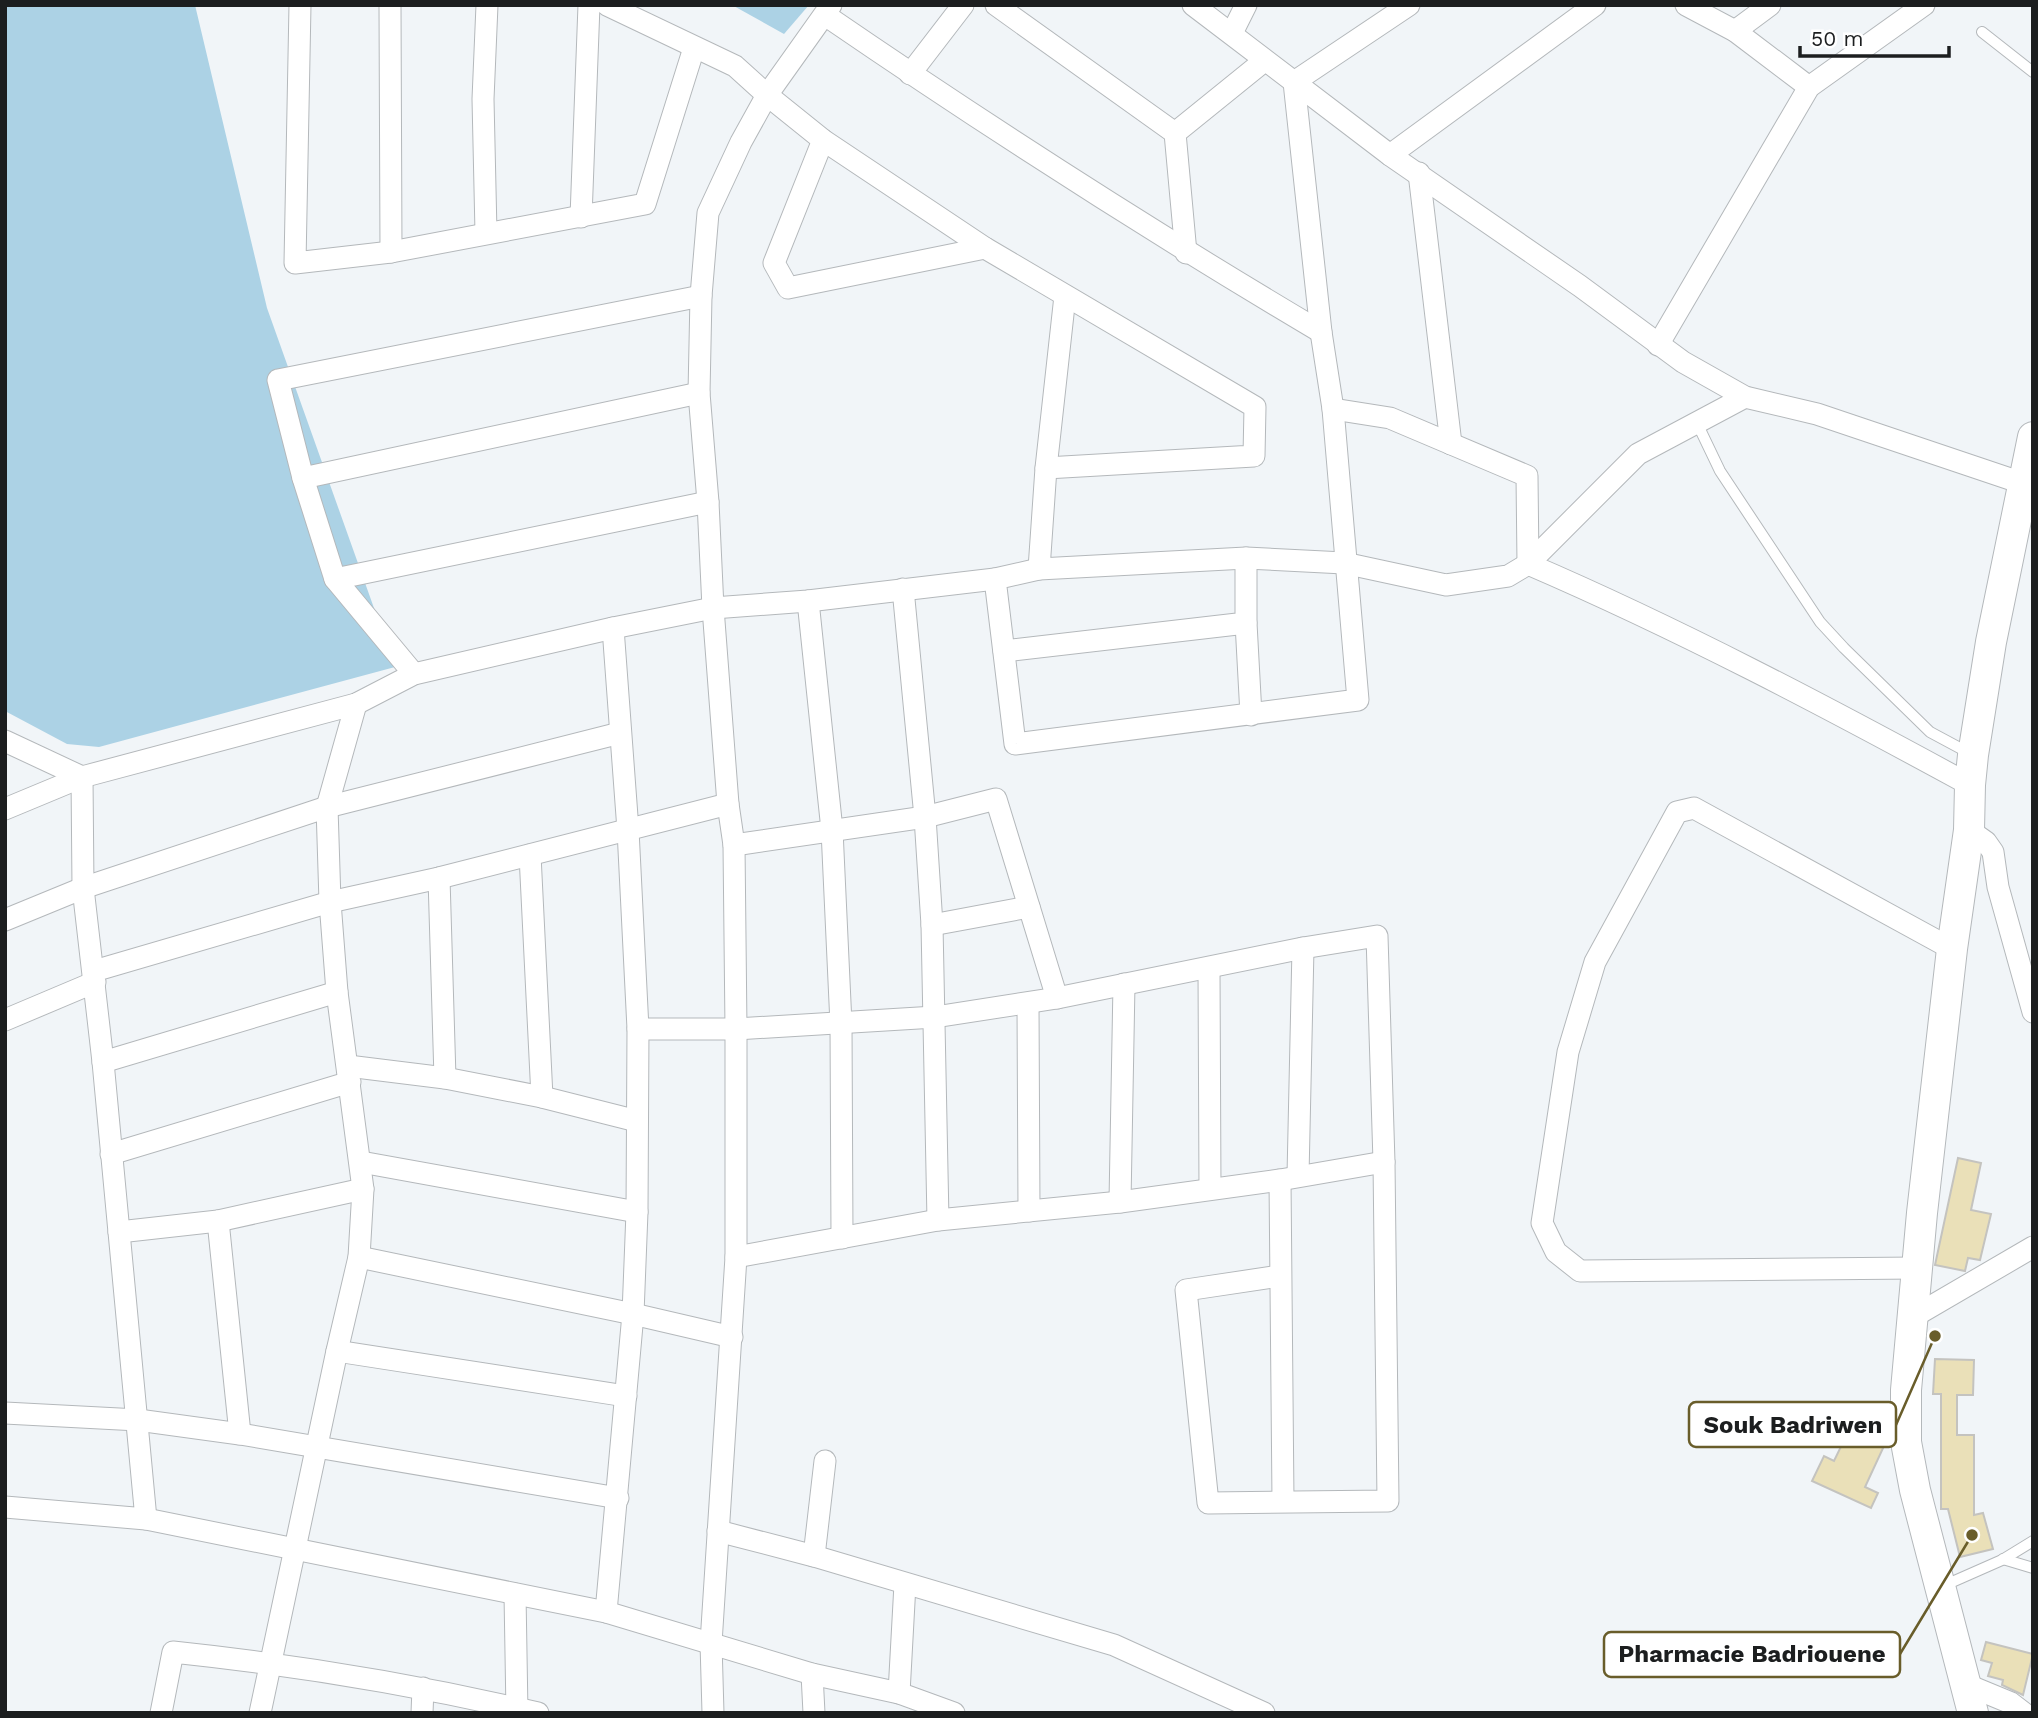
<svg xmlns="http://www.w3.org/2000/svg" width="2038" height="1718" font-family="'Work Sans',sans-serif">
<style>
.green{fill:#acd2e5}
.building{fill:#eae0b8;stroke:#c4c3bf;stroke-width:2}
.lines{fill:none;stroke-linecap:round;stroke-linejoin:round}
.lane-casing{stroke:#b4b8bb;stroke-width:12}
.street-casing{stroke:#b4b8bb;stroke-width:23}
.secondary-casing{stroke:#b4b8bb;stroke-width:32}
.lane{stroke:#fff;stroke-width:10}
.street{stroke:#fff;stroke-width:21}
.secondary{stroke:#fff;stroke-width:30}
.leader{fill:none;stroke:#695d2a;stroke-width:2.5}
.callout-dot{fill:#695d2a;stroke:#fff;stroke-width:2.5}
.callout{fill:#fff;stroke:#695d2a;stroke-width:2.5}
.callout-label{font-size:24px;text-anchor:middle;font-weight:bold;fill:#1c1e1f}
</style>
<rect width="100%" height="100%" fill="#f1f5f8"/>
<g class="green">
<path d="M5,5H195L267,308L395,667L99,747L67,744L5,711Z"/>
<path d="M732,5H809L784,34Z"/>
</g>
<g class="building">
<path d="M1958,1158L1981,1163L1971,1210L1991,1214L1980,1260L1968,1258L1965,1271L1935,1265Z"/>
<path d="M1935,1359L1974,1360L1973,1395H1957V1435H1974V1515L1983,1513L1993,1549L1960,1557L1948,1509H1941V1394H1933Z"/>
<path d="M1849,1430L1884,1446L1865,1487L1878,1493L1871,1508L1812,1481L1824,1456L1834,1461Z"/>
<path d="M1986,1642L2033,1654L2023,1695L2002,1685L2003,1680L1988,1676L1992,1663L1981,1660Z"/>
</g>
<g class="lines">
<g class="lane-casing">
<g id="lane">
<path d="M1982,32L2033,72"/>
<path d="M1697,423L1720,471L1820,622L1844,648L1930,732L1971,754"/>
<path d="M2003,1559L2033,1568"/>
<path d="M1943,1586L2002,1560L2033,1541"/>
</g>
</g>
<g class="street-casing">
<g id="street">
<path d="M300,5L295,263L391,252L645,204L694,48"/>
<path d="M390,5L391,252"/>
<path d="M607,5L735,66L767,95L823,140L985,248L1255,407L1254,456L1046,468"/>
<path d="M996,5L1175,133"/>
<path d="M1193,5L1390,155L1580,286L1683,362L1745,397L1817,414L2022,483"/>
<path d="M1686,5L1735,31L1809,87"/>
<path d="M825,15C987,126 1152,232 1321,332"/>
<path d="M1735,31L1770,5"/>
<path d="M1232,33L1246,5"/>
<path d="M910,74L963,5"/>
<path d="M823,140L774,263L788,288L985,248"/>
<path d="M1390,155L1595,5"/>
<path d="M1419,173L1451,444"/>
<path d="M581,217L589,5"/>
<path d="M486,233L483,99L487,5"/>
<path d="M1186,253L1175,133L1264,61"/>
<path d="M1065,296L1046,468L1039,569L1246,558L1344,563L1446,585L1508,576L1528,564L1638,454L1745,397"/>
<path d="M1658,345L1809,87L1924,5"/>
<path d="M1333,409L1390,418L1527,476L1528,564C1679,629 1825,706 1970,785"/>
<path d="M303,478L699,393"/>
<path d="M1039,569L995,579L1015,744L1358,700L1333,409L1321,332L1294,82L1409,5"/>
<path d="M335,579L708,502"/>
<path d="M903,589L925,817L932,925L938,1220"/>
<path d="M808,601L832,830L841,1024L842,1238"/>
<path d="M1246,623L1251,715"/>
<path d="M1004,651L1246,623V558"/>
<path d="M414,674L335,579L303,478L278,380L701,296"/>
<path d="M5,741L82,777L83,888L103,1062L146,1519L5,1507"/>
<path d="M5,809L82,777L356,704L414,674L613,628L713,608L808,601L995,579"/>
<path d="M1969,830L1986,842L1993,852L1998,887L2033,1012"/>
<path d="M734,845L925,817L996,799L1057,998"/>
<path d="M530,855L542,1097"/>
<path d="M439,878L445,1078"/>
<path d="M5,920L83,888L327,807L620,733"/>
<path d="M932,925L1029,907"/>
<path d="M1209,969L1210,1189"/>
<path d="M94,971L330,902L439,878L728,804"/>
<path d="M1028,1004L1029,1211"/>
<path d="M5,1020L95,982"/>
<path d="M638,1029H736L935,1017L1057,998L1303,948L1377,936L1384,1162L1388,1501L1208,1503L1186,1290L1280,1276"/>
<path d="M103,1062L337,992"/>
<path d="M348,1066L445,1078L542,1097L637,1121"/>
<path d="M111,1154L350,1082"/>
<path d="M361,1162L637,1212"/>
<path d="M1298,1176L1303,948"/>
<path d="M1280,1180L1283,1501"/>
<path d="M1120,1202L1124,984"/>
<path d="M218,1221L240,1434"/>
<path d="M119,1232L218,1221L363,1189"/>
<path d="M359,1257L633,1314L732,1337"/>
<path d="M736,1257L938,1220L1120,1202L1280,1180L1384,1162"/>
<path d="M1917,1268L1580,1271L1556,1252L1542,1223L1568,1052L1595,962L1677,812L1694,808L1952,949"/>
<path d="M1913,1317L2033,1247"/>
<path d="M337,1351L626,1396"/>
<path d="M5,1413L138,1420L240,1434L618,1498"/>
<path d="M146,1519L606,1612L812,1674L899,1693L954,1713"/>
<path d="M718,1531L814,1556L1114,1645L1264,1713"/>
<path d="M814,1556L825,1461"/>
<path d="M515,1594L517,1713"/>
<path d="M606,1612L633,1314L637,1212L638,1029L628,830L613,628"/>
<path d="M812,1674L814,1713"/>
<path d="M1965,1684L2011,1703L2024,1713"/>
<path d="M899,1693L905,1584"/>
<path d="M161,1713L173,1652C296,1665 417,1685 538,1713"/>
<path d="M260,1713L337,1351L359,1257L363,1189L337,992L330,902L327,807L356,704"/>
<path d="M422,1713L423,1688"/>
<path d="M713,1713L711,1643L736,1257V1029L734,845L728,804L713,608L708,502L699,393L701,296L708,213L741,142L767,95L831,5"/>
</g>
</g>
<g class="secondary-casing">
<path id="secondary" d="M1973,1713L1915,1490L1906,1442V1390L1922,1213L1952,949L1969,830L1970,785L1973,755L1991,642L2033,437"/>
</g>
<use href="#lane" class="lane"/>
<use href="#street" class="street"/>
<use href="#secondary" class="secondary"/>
</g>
<path class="leader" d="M1935 1336L1896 1425M1972 1535L1900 1654"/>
<g class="callout-dot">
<circle cx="1935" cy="1336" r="7"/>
<circle cx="1972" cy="1535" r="7"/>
</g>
<g class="callout">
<rect x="1689" y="1402" width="207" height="45" rx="7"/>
<rect x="1604" y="1632" width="296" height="45" rx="7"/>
</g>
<g class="callout-label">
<text x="1793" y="1433">Souk Badriwen</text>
<text x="1752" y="1662">Pharmacie Badriouene</text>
</g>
<rect width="2038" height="1718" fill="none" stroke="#1c1e1f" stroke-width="14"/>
<path d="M1800 46v10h149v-10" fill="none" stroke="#1c1e1f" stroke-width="3.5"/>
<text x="1811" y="46" font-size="21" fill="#1c1e1f" stroke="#ffffff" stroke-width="5" paint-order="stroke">50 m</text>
</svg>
